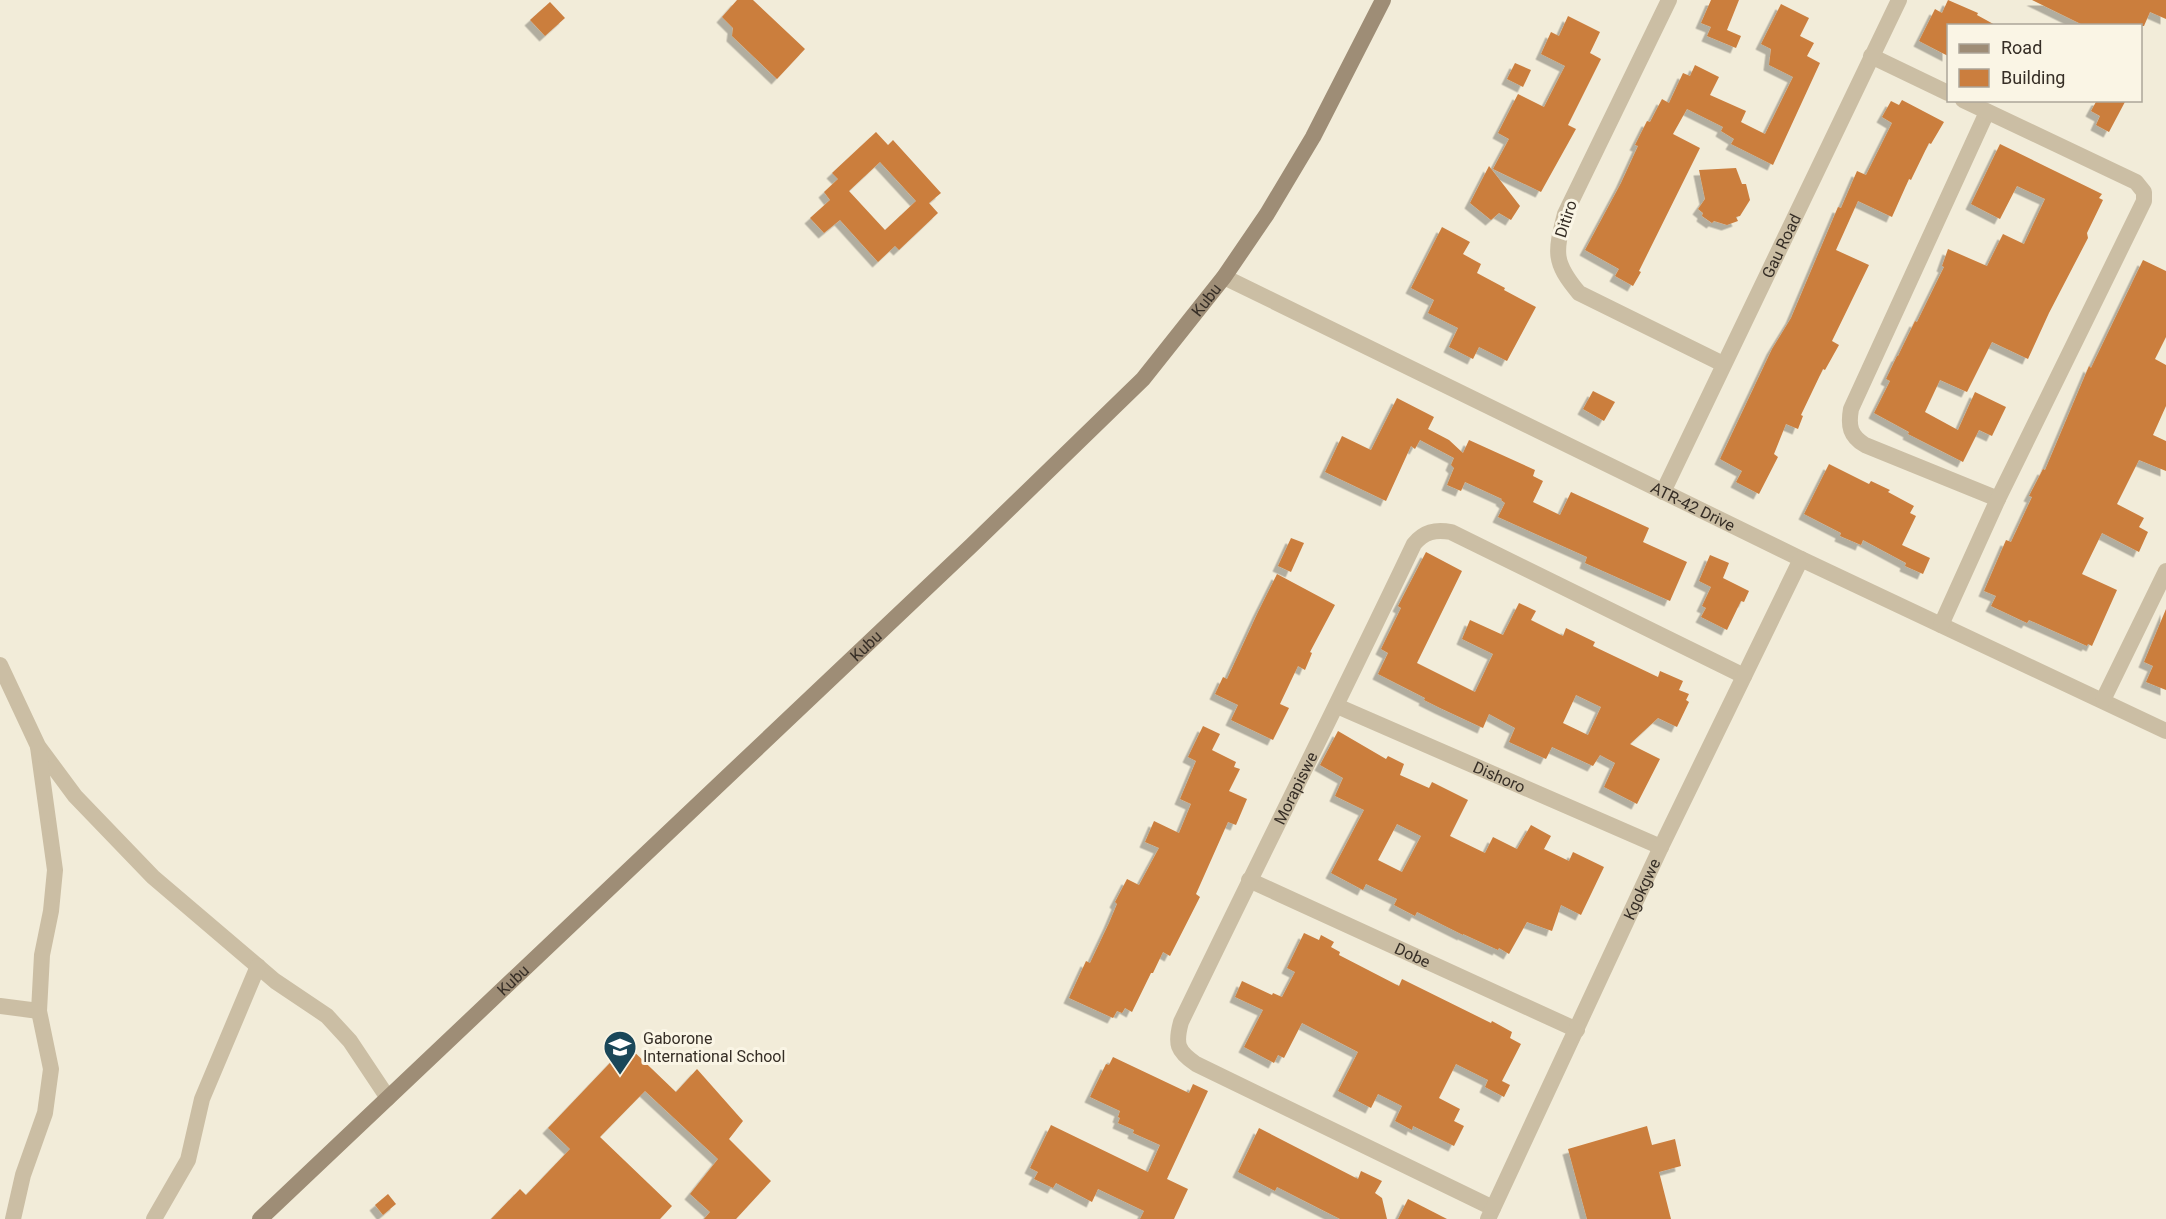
<svg xmlns="http://www.w3.org/2000/svg" width="2166" height="1219" font-family="Roboto,sans-serif">
<style>
.building{fill:#cb7e3e;fill-rule:evenodd;filter:url(#shadow)}
.lines{fill:none;stroke-linecap:round;stroke-linejoin:round}
.minor{stroke:#cbbea4;stroke-width:16}
.secondary{stroke:#9e8d76;stroke-width:16}
.labels{text-anchor:middle;dominant-baseline:central;stroke-width:6;stroke-linejoin:round;paint-order:stroke}
.street-label{font-size:16px;fill:#362e26;stroke:#faf5e5}
.poi-label{font-size:16px;fill:#362e26;stroke:#faf5e5;text-anchor:start}
</style>
<defs>
<filter id="shadow"><feDropShadow dx="-5.5" dy="5.5" stdDeviation="0" flood-color="#0004"/></filter>
</defs>
<rect width="100%" height="100%" fill="#f2ecd9"/>
<g class="building">
<path d="M737,0H753L805,49L777,79L732,36L733,28L722,17Z"/>
<path d="M1711,0H1739L1727,30L1741,36L1736,48L1707,36L1711,27L1701,23Z"/>
<path d="M1948,0L1978,13L1977,15L1997,26H1948V56L1919,41L1935,9L1942,13Z"/>
<path d="M2032,0H2166V19L2150,12L2144,26H2085Z"/>
<path d="M550,2L565,18L545,36L530,20Z"/>
<path d="M1781,4L1809,18L1800,36L1814,43L1807,56L1820,63L1773,165L1731,144L1734,139L1721,131L1723,127L1687,109L1673,134L1700,148L1639,271L1641,272L1633,286L1615,276L1619,269L1585,250L1621,183L1638,146L1635,145L1647,121L1650,122L1662,99L1669,103L1683,73L1690,76L1695,65L1719,77L1710,95L1746,111L1741,122L1765,134L1793,77L1769,65L1771,49L1761,44Z"/>
<path d="M1568,16L1600,32L1590,53L1601,59L1568,125L1576,129L1541,192L1493,169L1509,139L1498,133L1518,94L1544,107L1565,66L1541,54L1551,32L1559,36Z"/>
<path d="M1515,63L1531,70L1523,87L1507,79Z"/>
<path d="M1902,100L1944,122L1931,144L1929,143L1911,180L1909,179L1892,217L1858,201L1836,250L1869,265L1832,341L1839,345L1825,370L1823,369L1801,415L1803,416L1798,429L1786,424L1774,454L1778,457L1759,494L1736,482L1742,471L1720,459L1772,349L1791,318L1838,207L1841,208L1857,171L1866,175L1892,123L1882,117L1891,101L1899,105Z"/>
<path d="M2097,100H2126L2109,132L2096,125L2100,116L2091,111Z"/>
<path d="M876,132L888,145L893,140L941,193L929,203L938,213L899,250L895,246L878,262L840,220L824,233L810,218L830,200L824,192L838,179L832,173ZM880,162L916,201L885,230L849,191Z"/>
<path d="M2000,144L2102,194L2099,198L2103,200L2087,233L2088,238L2049,313L2028,359L1992,342L1967,392L1940,380L1925,412L1958,430L1975,392L2006,407L1992,436L1979,430L1963,462L1908,434L1909,432L1874,413L1890,381L1886,379L1897,356H1898L1915,321L1917,322L1944,267L1942,266L1948,249L1987,266L2003,234L2024,244L2045,199L2017,186L2000,219L1971,204Z"/>
<path d="M1489,166L1520,206L1511,220L1499,213L1491,220L1470,203Z"/>
<path d="M1736,168L1742,184H1746L1750,200L1740,216L1736,217L1738,221L1727,225L1714,221L1712,223L1702,216L1703,213L1698,209L1705,199L1699,170Z"/>
<path d="M1442,227L1470,242L1463,254L1481,264L1477,273L1505,288L1504,290L1536,307L1507,361L1479,347L1473,359L1449,347L1458,328L1428,313L1434,300L1411,288Z"/>
<path d="M2143,260L2166,271V337L2155,359L2166,365V406L2153,435L2166,441V471L2139,460L2117,504L2144,518L2139,527L2148,532L2139,552L2102,533L2082,574L2117,590L2092,646L2088,644L2087,646L2029,620L2027,623L1991,606L1996,596L1984,591L2006,540L2011,542L2032,497L2029,496L2043,469L2045,470L2089,366L2091,368Z"/>
<path d="M1593,391L1615,402L1604,421L1583,409Z"/>
<path d="M1397,398L1434,417L1428,429L1449,440L1463,453L1469,440L1535,470L1533,476L1543,481L1533,502L1560,515L1571,492L1649,528L1643,542L1687,562L1670,601L1585,563L1587,557L1498,517L1505,503L1501,500L1502,499L1465,482L1461,491L1447,485L1454,468L1451,465L1454,458L1420,440L1415,449L1411,446L1386,501L1325,472L1342,436L1371,450Z"/>
<path d="M1829,464L1869,484L1871,481L1890,490L1888,492L1914,506L1910,513L1916,516L1902,545L1930,558L1923,574L1905,566L1906,563L1863,540L1861,545L1840,536L1841,533L1804,514Z"/>
<path d="M1291,538L1304,543L1291,572L1278,566Z"/>
<path d="M1426,552L1462,571L1417,663L1475,692L1493,654L1462,639L1470,620L1503,635L1519,603L1536,611L1531,620L1563,636L1566,628L1595,642L1593,646L1658,677L1660,671L1683,681L1679,690L1689,694L1686,700L1689,702L1677,727L1658,718L1630,744L1660,759L1637,804L1604,787L1615,763L1600,755L1593,766L1552,747L1546,759L1509,742L1515,728L1489,714L1483,728L1440,708L1424,700L1425,698L1378,674L1388,653L1381,649L1401,608L1398,606ZM1576,695L1601,707L1588,735L1563,723Z"/>
<path d="M1710,555L1729,563L1723,578L1749,591L1744,602L1741,601L1727,630L1701,617L1706,608L1702,606L1711,587L1699,581Z"/>
<path d="M1277,574L1335,605L1310,652L1312,653L1305,670L1298,666L1280,704L1289,708L1273,740L1231,720L1238,705L1215,694L1223,677L1227,679L1258,612Z"/>
<path d="M2166,609V690L2146,682L2153,666L2144,662Z"/>
<path d="M1203,726L1220,734L1212,750L1236,762L1234,767L1240,769L1229,791L1247,799L1236,825L1228,822L1196,894L1200,897L1170,956L1163,952L1153,973H1151L1132,1012L1125,1008L1122,1013L1117,1011L1113,1018L1069,998L1086,961L1090,963L1109,923L1117,904L1115,902L1127,879L1139,885L1159,848L1145,842L1154,821L1179,833L1191,804L1180,799L1196,761L1188,757Z"/>
<path d="M1338,731L1386,759L1388,756L1404,764L1400,775L1429,788L1432,782L1468,800L1450,836L1485,853L1493,837L1517,849L1531,825L1551,836L1544,849L1569,861L1573,852L1604,867L1581,915L1561,905L1552,931L1527,922L1509,954L1499,948L1498,950L1463,934V935L1417,912L1415,916L1394,905L1397,899L1366,884L1363,890L1331,873L1364,810L1335,796L1343,778L1320,765ZM1397,824L1421,836L1402,872L1378,860Z"/>
<path d="M1304,933L1319,940L1321,935L1334,942L1331,947L1340,952L1339,955L1399,986L1402,979L1491,1023L1492,1021L1512,1032L1510,1038L1521,1044L1502,1081L1510,1085L1504,1097L1485,1087L1488,1080L1456,1064L1439,1098L1460,1109L1454,1121L1464,1126L1454,1146L1413,1126L1412,1130L1395,1121L1402,1106L1378,1094L1371,1108L1338,1091L1358,1052L1302,1023L1284,1058L1278,1055L1274,1063L1244,1047L1263,1010L1235,997L1242,981L1272,995L1273,993L1282,997L1295,972L1287,968Z"/>
<path d="M627,1045L676,1092L697,1069L743,1121L729,1139L771,1181L736,1219H704L710,1212L690,1194L718,1159L645,1091L600,1137L672,1206L660,1219H491L520,1189L526,1195L570,1149L548,1128Z"/>
<path d="M1113,1057L1189,1093L1193,1084L1208,1091L1167,1179L1188,1189L1174,1219H1140L1144,1211L1098,1189L1092,1202L1056,1183L1053,1188L1034,1179L1038,1172L1030,1168L1051,1125L1148,1172L1160,1145L1133,1133L1134,1130L1118,1123L1120,1118L1118,1117L1120,1111L1090,1097L1106,1064L1109,1065Z"/>
<path d="M1647,1126L1652,1145L1675,1139L1681,1166L1659,1172L1671,1219H1587L1568,1149Z"/>
<path d="M1259,1128L1358,1179L1361,1171L1382,1181L1375,1193L1382,1198L1387,1219H1340L1277,1187L1275,1191L1238,1172Z"/>
<path d="M388,1194L396,1204L383,1215L375,1205Z"/>
<path d="M1408,1199L1447,1219H1398Z"/>
</g>
<g class="lines">
<g class="minor">
<path d="M1669,0L1565,214C1555,253 1553,262 1579,293L1723,364"/>
<path d="M1871,56L1948,93"/>
<path d="M1987,112L1851,409C1848,426 1850,436 1865,445L1998,499"/>
<path id="s1" d="M1224,277L1801,559L2166,731"/>
<path id="s2" d="M1663,492L1899,0"/>
<path d="M1941,625L1998,499L2144,201V192L2136,182L1963,100"/>
<path d="M0,665L38,746L75,796L153,877L275,981L327,1016L350,1041L388,1098"/>
<path d="M2103,700L2166,571"/>
<path id="s3" d="M1337,706L1661,847"/>
<path id="s4" d="M1249,880L1577,1030"/>
<path d="M0,1006L39,1011"/>
<path id="s5" d="M1493,1208L1196,1064C1177,1051 1175,1044 1181,1022C1258,862 1338,704 1414,544C1424,532 1435,529 1451,532L1744,676"/>
<path d="M13,1219L23,1175L45,1113L51,1069L39,1011L42,955L51,911L55,870L38,747"/>
<path d="M154,1219L188,1160L202,1099L258,966"/>
<path id="s6" d="M1488,1219L1661,847L1801,559"/>
</g>
<path class="secondary" id="s7" d="M260,1219L972,545L1143,379L1224,277L1267,214L1313,137L1383,0"/>
</g>
<defs>
<g id="school-pin" transform="scale(1.725)"><path d="M0 17L-7.5 6A9.5 9.5 0 1 1 7.5 6Z" fill="#1a4759" stroke="#faf5e5"/><path d="M0-5L7-2L0 1L-7-2ZM-4 1L0 2.5L4 1V4Q0 6-4 4Z" fill="#fff"/></g>
</defs>
<g fill-rule="evenodd">
<use href="#school-pin" x="620" y="1047"/>
</g>
<g class="labels">
<g class="street-label">
<text transform="translate(1566 219) rotate(-72)">Ditiro</text>
<text stroke="none"><textPath href="#s2" startOffset="273">Gau Road</textPath></text>
<text stroke="none"><textPath href="#s7" startOffset="1320">Kubu</textPath></text>
<text stroke="none"><textPath href="#s1" startOffset="522">ATR-42 Drive</textPath></text>
<text stroke="none"><textPath href="#s7" startOffset="834">Kubu</textPath></text>
<text stroke="none"><textPath href="#s3" startOffset="177">Dishoro</textPath></text>
<text stroke="none"><textPath href="#s5" startOffset="640">Morapiswe</textPath></text>
<text stroke="none"><textPath href="#s6" startOffset="364">Kgokgwe</textPath></text>
<text stroke="none"><textPath href="#s4" startOffset="180">Dobe</textPath></text>
<text stroke="none"><textPath href="#s7" startOffset="348">Kubu</textPath></text>
</g>
<g class="poi-label">
<text x="643" y="1038">Gaborone<tspan x="643" dy="18">International School</tspan></text>
</g>
</g>
<rect x="1947" y="24" width="195" height="78" fill="#faf5e5" stroke="#aca599" stroke-width="1.5"/>
<rect x="1959" y="44" width="30" height="9" fill="#9e8d76" stroke="#aca599" stroke-width="1.5"/>
<text x="2001" y="54" font-size="18" fill="#362e26">Road</text>
<rect x="1959" y="69" width="30" height="18" fill="#cb7e3e" stroke="#aca599" stroke-width="1.5"/>
<text x="2001" y="84" font-size="18" fill="#362e26">Building</text>
</svg>
